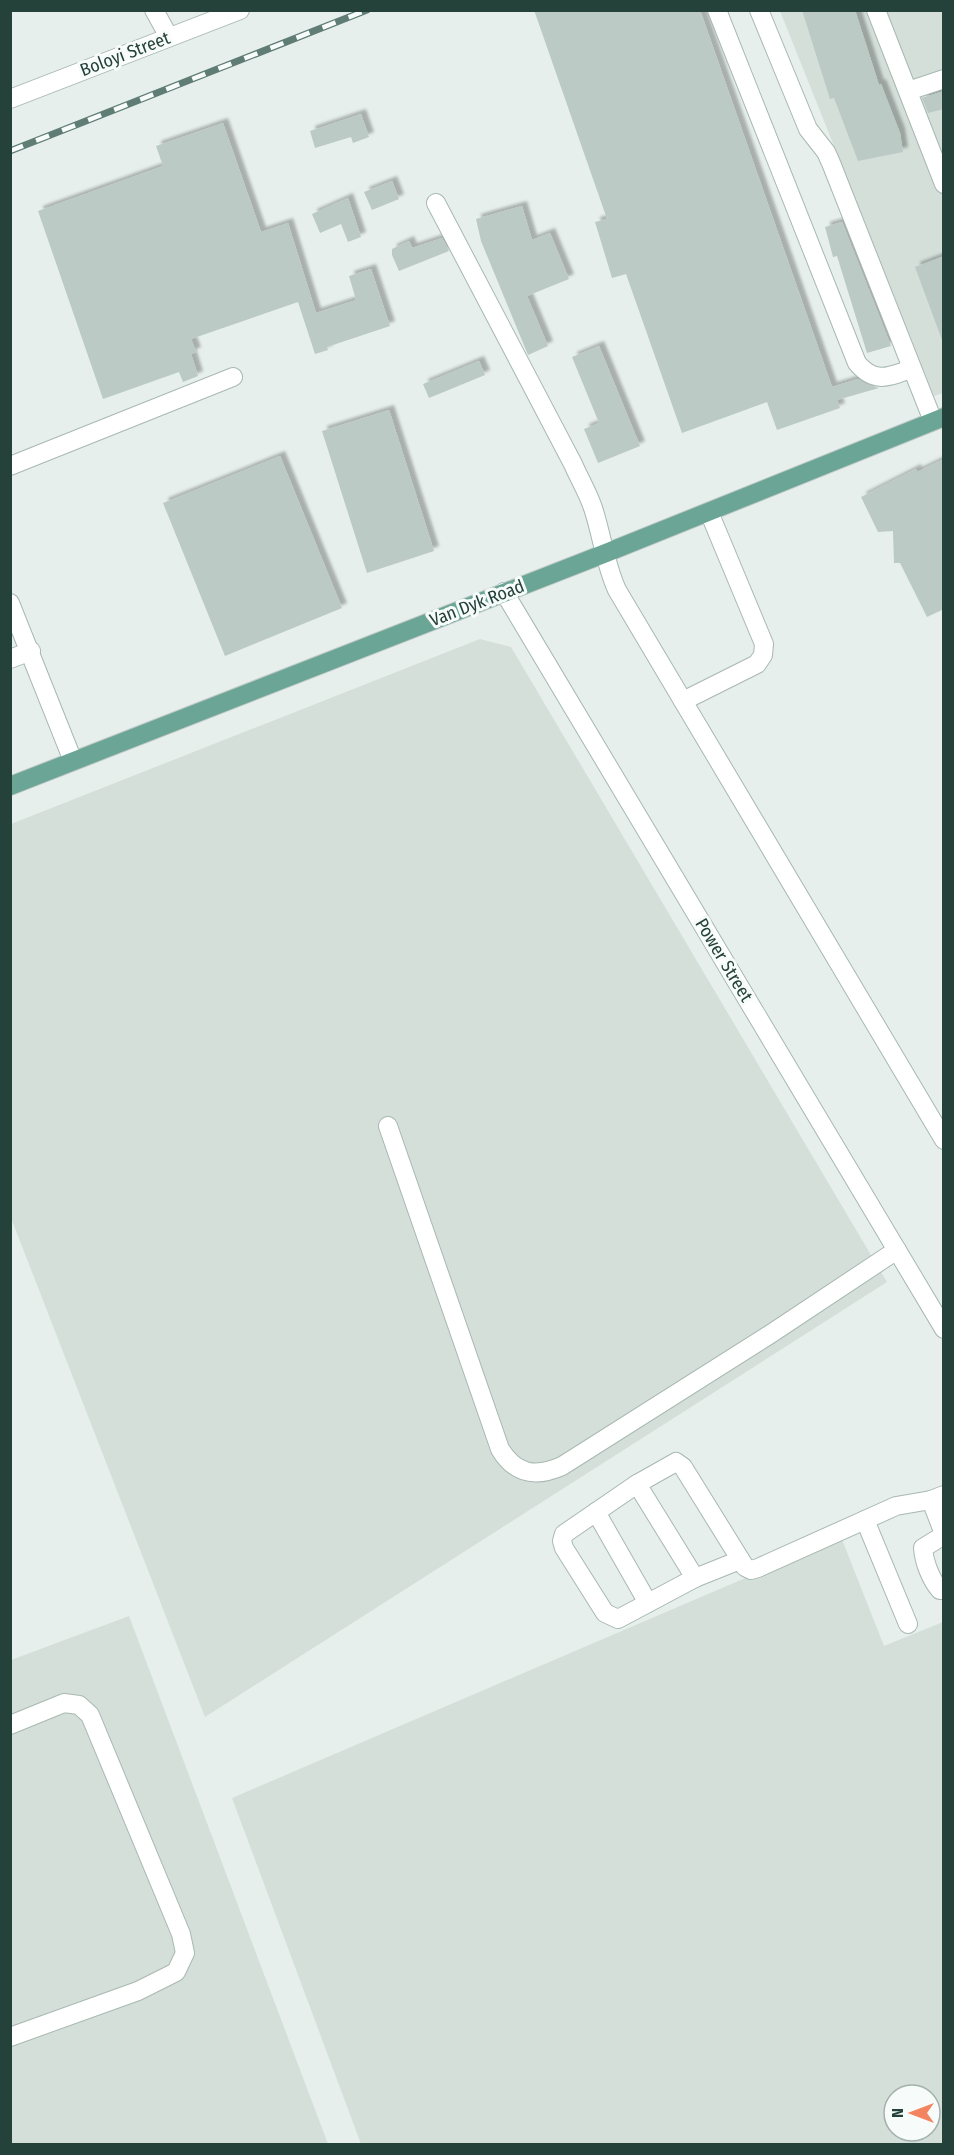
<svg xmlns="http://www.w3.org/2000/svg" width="954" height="2155" font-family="'Fira Sans Condensed',sans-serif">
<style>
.built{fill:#d4dfda;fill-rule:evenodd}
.building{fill:#bbcac4;filter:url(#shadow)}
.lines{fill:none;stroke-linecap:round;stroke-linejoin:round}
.minor-casing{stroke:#a8b8b2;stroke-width:20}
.major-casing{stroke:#c2cac8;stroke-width:20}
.minor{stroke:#fff;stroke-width:18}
.major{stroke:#6aa596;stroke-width:18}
.rail-casing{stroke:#5f7d75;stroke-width:7}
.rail{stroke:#f7fbf9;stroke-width:4.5;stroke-dasharray:14;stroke-linecap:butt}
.labels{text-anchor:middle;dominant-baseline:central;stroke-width:6;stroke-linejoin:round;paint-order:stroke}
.street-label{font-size:18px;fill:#24423a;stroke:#f7fbf9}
</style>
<defs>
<filter id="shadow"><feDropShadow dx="5" dy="-5" stdDeviation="1.5" flood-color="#0004"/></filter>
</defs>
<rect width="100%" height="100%" fill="#e6efeb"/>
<g class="built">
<path d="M780,11H943V393L934,396Z"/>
<path d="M480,639L511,647L887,1282L205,1717L11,1218V824Z"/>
<path d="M841,1537L884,1646L943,1622V2144H361L232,1798ZM894,2095H930V2131H894Z"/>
<path d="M129,1616L328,2144H11V1660Z"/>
</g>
<g class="building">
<path d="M534,10H700L832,387L858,379L866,384L879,388L837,400L840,408L777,430L767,402L682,433L626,274L612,278L595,222L607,219Z"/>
<path d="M802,10H855L879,85L881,84L900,133L903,152L858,161L834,98L830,99Z"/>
<path d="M944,91V109L928,113L922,98Z"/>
<path d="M361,114L369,137L353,143L351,137L315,148L310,131Z"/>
<path d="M223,123L261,232L288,223L316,313L356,300L349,276L371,269L390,326L327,347L328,350L315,354L298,302L191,339L196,352L191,354L198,376L183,382L179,372L103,399L38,211L163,166L156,146Z"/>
<path d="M392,181L399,199L372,210L364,192Z"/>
<path d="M348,198L361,237L348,242L341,224L320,233L312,214Z"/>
<path d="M522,206L532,240L550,233L569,279L527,296L548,346L528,355L481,241L476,219Z"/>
<path d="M842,222L891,346L867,353L837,256L833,257L825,227Z"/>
<path d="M442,238L449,251L399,271L392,255V249L409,241L412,248Z"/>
<path d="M944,256V340H942L915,267Z"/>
<path d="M599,346L640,446L598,463L584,429L599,423L572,357Z"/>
<path d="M479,361L485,375L429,398L423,384Z"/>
<path d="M389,410L434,551L367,573L322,431Z"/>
<path d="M280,456L342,608L225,656L163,503Z"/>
<path d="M944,459V609L927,617L900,563H894L893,531L878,532L861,497L916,469L917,472Z"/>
</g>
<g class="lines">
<g class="minor-casing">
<g id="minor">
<path d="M154,10L169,37"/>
<path d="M717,10L857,363C875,384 888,377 911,369"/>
<path d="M759,10L808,129L826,152L831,163L933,421"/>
<path d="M876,10L944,184"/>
<path d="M908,91L944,79"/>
<path d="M10,99L240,10"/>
<path d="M436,203L573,464C579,478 588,493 593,508C602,535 605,564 617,590L944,1140"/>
<path d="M10,466L233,377"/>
<path d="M504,592L944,1329"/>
<path d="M10,603L73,761"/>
<path d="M10,659L31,651"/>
<path d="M683,701L757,664L763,655L764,644L709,512"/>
<path d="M388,1126L500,1449C515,1474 535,1478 562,1466L769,1335L897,1250"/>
<path d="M637,1484L695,1578"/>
<path d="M931,1500L944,1534"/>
<path d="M596,1512L648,1603"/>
<path d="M865,1520L908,1624"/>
<path d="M944,1535L923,1548C924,1562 931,1580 940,1590H944"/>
<path d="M740,1560L695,1578L618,1619L605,1613L564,1548L562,1541L564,1534L637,1484L676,1462L683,1467L745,1567L751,1570L758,1568L896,1506L931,1500L944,1495"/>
<path d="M10,1725L64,1703L79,1705L90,1715L181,1934L185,1953L176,1972L138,1991L10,2037"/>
</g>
</g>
<g class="major-casing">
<path id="major" d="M10,786L606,553L944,417"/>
</g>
<use href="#minor" class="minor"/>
<use href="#major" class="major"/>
<g class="rail-casing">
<path id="rail" d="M10,151L367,10"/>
</g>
<use href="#rail" class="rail"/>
</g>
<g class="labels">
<g class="street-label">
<text transform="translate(125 54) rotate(-21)">Boloyi Street</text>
<text transform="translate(477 603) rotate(-21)">Van Dyk Road</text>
<text transform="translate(724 960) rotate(59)">Power Street</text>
</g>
</g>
<rect width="954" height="2155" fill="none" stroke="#24423a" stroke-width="24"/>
<g transform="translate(912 2113) rotate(270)"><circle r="28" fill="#f7fbf9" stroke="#a3b1ad" stroke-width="1.5"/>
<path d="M0-4.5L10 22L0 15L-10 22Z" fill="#f4845f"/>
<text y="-9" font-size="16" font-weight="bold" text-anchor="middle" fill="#24423a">N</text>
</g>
</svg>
